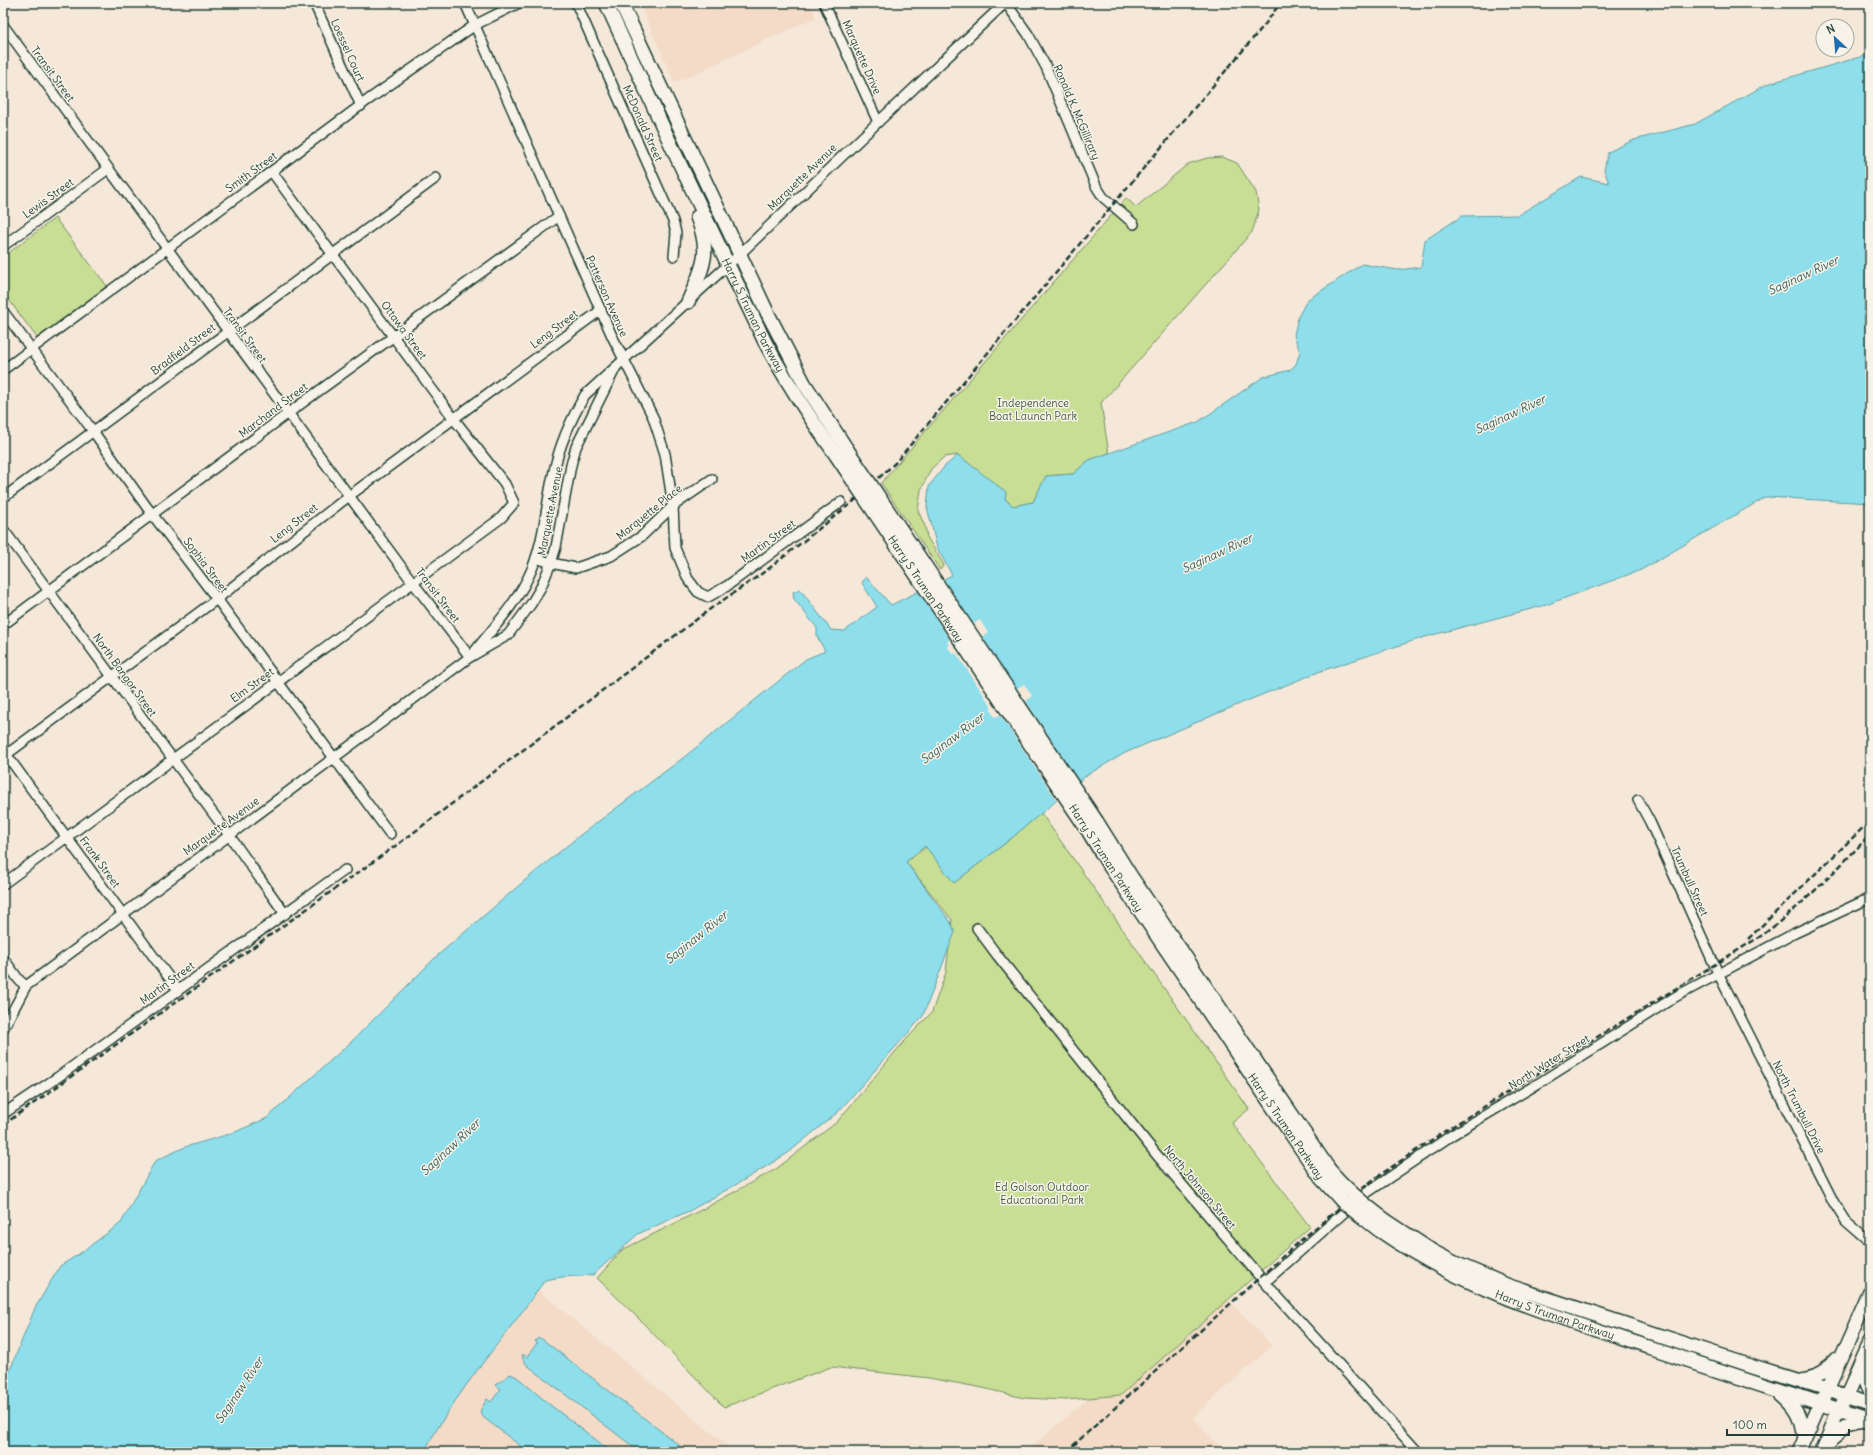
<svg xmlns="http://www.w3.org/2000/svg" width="1873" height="1455" font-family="Delius,sans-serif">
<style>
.built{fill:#f3dbc7}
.green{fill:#c8de94;stroke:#748e64}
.water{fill:#8edeeb;stroke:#629ea2}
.pier{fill:#f5e8d9}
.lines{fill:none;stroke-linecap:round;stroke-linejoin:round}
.street-casing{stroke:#1f3d34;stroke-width:12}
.secondary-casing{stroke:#1f3d34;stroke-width:16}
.street{stroke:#f7f3e8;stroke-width:9}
.secondary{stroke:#f7f3e8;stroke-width:13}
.rail{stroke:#1f3d34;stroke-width:2.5;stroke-dasharray:6 3;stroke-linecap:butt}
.secondary-bridge-casing{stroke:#1f3d34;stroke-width:16;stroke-linecap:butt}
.secondary-bridge{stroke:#f7f3e8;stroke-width:13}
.labels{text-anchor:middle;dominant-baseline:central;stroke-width:3;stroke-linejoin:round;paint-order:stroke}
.street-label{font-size:11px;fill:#1f3d34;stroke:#f7f3e8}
.park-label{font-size:11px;fill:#415d47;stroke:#f7f3e8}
.water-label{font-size:12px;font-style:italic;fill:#355d59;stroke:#f7f3e8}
</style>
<rect width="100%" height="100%" fill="#f5e8d9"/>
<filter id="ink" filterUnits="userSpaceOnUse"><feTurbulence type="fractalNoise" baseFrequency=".025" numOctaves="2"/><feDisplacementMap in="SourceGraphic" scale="8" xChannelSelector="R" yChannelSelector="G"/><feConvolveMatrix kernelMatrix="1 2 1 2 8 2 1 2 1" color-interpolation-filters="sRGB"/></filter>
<g filter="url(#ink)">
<g class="built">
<path d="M639,3H810L816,17L675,83Z"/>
<path d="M538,1290L735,1452H424L438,1425L463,1389Z"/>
<path d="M1228,1299L1272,1346L1193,1417L1224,1452H1025L1089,1398L1121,1395Z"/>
</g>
<g class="green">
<path d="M1222,157L1237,163L1256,192L1259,210L1252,232L1101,403L1109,454L1089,460L1073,474L1046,476L1033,502L1013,506L1005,499V492L958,455L944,457L931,469L921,490L918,511L925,526L927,537L944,565L940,570L881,483L1126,198L1136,207L1188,164L1207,158Z"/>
<path d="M55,218L107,286L37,338L3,292V257Z"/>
<path d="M1041,813L1249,1109L1232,1123L1310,1227L1121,1395L1066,1400L1024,1398L983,1388L929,1378L831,1367L724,1407L640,1320L597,1278L622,1250L705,1208L776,1169L837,1122L901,1045L932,1012L946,972L952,920L906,862L926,847L954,883L1008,841Z"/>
</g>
<g class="water">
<path d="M1870,54V503L1766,497L1641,570L1546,605L1425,637L1321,671L1249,700L1125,753L1087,775L1008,841L954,883L925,846L906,862L950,921L955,932L923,1016L838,1112L788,1153L744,1180L691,1210L638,1234L593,1275L562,1277L545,1280C505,1338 457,1389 424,1452H3V1387L35,1308L60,1266L79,1254L121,1223L155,1161L185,1147L233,1133L267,1118L351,1042L437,956L523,882L579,836L683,758L806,659L825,651L817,636V628L794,599L793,592L800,589L831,630L845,631L877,607L862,583L866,577L891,605L952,575L937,548L927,507L929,486L944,467L958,455L1006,492L1005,499L1013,506L1033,502L1046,476L1073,474L1089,460L1198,422L1263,377L1290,370L1296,364L1300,352L1294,335L1298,317L1307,300L1362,264L1398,270L1421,267L1425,240L1462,216L1518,215L1581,177L1609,183L1604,170L1608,152L1634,140L1695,124L1767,84Z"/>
<path d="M538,1338L542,1339L688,1452H640L527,1365L523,1359L522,1354L527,1357L537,1343L535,1341Z"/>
<path d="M510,1374L517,1377L549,1404L612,1452H528L483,1417L480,1411L487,1399L491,1402L501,1389L496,1385Z"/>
</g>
<path class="pier" d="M942,577L973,624L980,620L988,633L981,637L1016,689L1024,684L1032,696L1026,701L1080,783L1058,802L1000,715L995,717L991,711V706L957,654L952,653L947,646L949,645L947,642L950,640L917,590Z"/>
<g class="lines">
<g class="street-casing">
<g id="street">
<path d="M314,3L361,106"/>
<path d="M465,3L612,336L653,417L665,454L673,506L675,548L688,579L698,592L708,597L727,586L841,502"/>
<path d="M576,3L673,221L676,233L674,256"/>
<path d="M824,3L878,122"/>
<path d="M1006,3L1028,34L1046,67L1096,186L1103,197L1134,224"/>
<path d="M3,25L408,576L470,657"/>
<path d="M3,246L108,169"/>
<path d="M3,311L93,431L146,506L217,599L390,834"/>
<path d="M3,370L368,100L475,25L519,3"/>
<path d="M3,498L436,178"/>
<path d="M3,529L229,835L285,914"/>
<path d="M536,558L551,563L576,568L611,556L642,536L673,506L712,479"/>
<path d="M3,625L294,409L559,216"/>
<path d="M475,651C496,625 519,600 532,569C545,537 546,503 554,471C560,443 571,419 585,395L740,254L878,122L1005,3"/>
<path d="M3,750L178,990"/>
<path d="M3,757L217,599L349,496L601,310"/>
<path d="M1638,800L1650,822L1718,973L1834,1203L1846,1222L1870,1243"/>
<path d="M3,884L501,518L514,503L505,484L454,419L272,172"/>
<path d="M977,928L997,955L1156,1154L1218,1227L1260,1277L1418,1452"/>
<path d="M3,958L19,980L26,986"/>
<path d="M3,1029L26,986L470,657L508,635L531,604L541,587L551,563L556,547L571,465L576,447L615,369"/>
<path d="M3,1114L58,1077L345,870"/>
<path d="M1265,1282L1365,1194L1452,1135L1539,1083L1675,997L1795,933L1870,898"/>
</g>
</g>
<g class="secondary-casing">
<g id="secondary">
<path id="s1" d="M606,3L679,162L765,342C786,381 810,418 836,455"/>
<path d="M621,3L767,312L804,383L846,448"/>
<path d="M688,302C703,267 712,254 697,217"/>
<path d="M1097,822L1130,875L1328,1168"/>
<path id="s2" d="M1087,829L1107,862L1321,1178"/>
<path d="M1388,1222L1432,1251L1455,1263L1509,1286L1753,1366L1846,1395L1870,1404"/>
<path id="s3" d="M1379,1230C1465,1290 1554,1316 1652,1348C1725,1372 1798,1396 1870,1420"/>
<path d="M1860,1365L1870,1393"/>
<path d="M1799,1379C1815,1377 1826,1372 1837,1360"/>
<path d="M1781,1393C1798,1407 1802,1417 1805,1438"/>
<path d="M1827,1443L1848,1426L1869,1421"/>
<path d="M1799,1452L1870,1292"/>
<path d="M1821,1452L1870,1342"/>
</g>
</g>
<use href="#street" class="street"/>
<use href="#secondary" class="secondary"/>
<g class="rail">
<path d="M1748,939L1870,821"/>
<path d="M3,1125L401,842L713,607L767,570L854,501L895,463L1266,23L1280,3"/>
<path d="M1066,1452L1300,1241L1374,1179L1448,1129L1761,936C1801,907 1835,871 1870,835"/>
</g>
<g class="secondary-bridge-casing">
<g id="secondary-bridge">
<path d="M846,448L1097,822"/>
<path id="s4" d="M836,455L1087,829"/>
<path d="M1328,1168C1346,1190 1366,1206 1388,1222"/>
<path d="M1321,1178L1343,1202L1379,1230"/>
</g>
</g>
<use href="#secondary-bridge" class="secondary-bridge"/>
</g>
</g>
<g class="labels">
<g class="street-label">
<text transform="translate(348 50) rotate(66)">Loessel Court</text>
<text transform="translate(862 57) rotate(66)">Marquette Drive</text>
<text transform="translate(53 74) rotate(54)">Transit Street</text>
<text transform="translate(1077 112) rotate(67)">Ronald K. McGillirary</text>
<text transform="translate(643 123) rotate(66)">McDonald Street</text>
<text transform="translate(251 172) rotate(-36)">Smith Street</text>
<text transform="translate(802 177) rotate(-44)">Marquette Avenue</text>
<text transform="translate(48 198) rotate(-36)">Lewis Street</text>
<text transform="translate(607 296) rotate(66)">Patterson Avenue</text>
<text stroke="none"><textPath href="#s1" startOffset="345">Harry S Truman Parkway</textPath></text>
<text transform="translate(554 329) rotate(-37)">Leng Street</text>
<text transform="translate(404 330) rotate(54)">Ottawa Street</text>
<text transform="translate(245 335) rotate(54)">Transit Street</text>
<text transform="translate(183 349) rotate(-37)">Bradfield Street</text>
<text transform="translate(273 410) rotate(-37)">Marchand Street</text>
<text transform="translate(550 511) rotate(-79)">Marquette Avenue</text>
<text transform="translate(649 512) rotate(-39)">Marquette Place</text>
<text transform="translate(294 523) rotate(-38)">Leng Street</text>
<text transform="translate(768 541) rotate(-36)">Martin Street</text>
<text transform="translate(206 565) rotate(53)">Sophia Street</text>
<text stroke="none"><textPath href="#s4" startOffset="161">Harry S Truman Parkway</textPath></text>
<text transform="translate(438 595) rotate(53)">Transit Street</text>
<text transform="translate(125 675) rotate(54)">North Bangor Street</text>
<text transform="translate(252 685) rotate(-36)">Elm Street</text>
<text transform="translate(221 826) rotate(-36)">Marquette Avenue</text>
<text transform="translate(1106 858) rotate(57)">Harry S Truman Parkway</text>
<text transform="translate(100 862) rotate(54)">Frank Street</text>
<text transform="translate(1690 881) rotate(66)">Trumbull Street</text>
<text transform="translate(167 983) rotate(-36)">Martin Street</text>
<text transform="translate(1549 1062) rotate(-32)">North Water Street</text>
<text transform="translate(1799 1107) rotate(63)">North Trumbull Drive</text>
<text stroke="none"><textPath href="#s2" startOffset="358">Harry S Truman Parkway</textPath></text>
<text transform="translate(1200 1187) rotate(50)">North Johnson Street</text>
<text stroke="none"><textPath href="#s3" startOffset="196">Harry S Truman Parkway</textPath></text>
</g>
<g class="park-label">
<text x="1033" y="403">Independence<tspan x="1033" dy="13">Boat Launch Park</tspan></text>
<text x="1042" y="1187">Ed Golson Outdoor<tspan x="1042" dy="13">Educational Park</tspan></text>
</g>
<g class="water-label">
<text transform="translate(1803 275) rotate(-25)">Saginaw River</text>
<text transform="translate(1510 414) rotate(-25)">Saginaw River</text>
<text transform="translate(1217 553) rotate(-25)">Saginaw River</text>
<text transform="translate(952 738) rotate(-37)">Saginaw River</text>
<text transform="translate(696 937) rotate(-39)">Saginaw River</text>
<text transform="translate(450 1147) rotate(-43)">Saginaw River</text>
<text transform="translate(239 1390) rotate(-56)">Saginaw River</text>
</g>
</g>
<rect width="1873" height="1455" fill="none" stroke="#f7f3e8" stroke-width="16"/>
<rect x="8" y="8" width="1857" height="1439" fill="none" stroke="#1f3d34" stroke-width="1.5" filter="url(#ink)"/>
<g transform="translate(1835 38) rotate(334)"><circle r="19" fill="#f7f3e8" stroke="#a1aaa0"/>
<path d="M0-3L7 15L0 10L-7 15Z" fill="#1f6fb2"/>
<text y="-6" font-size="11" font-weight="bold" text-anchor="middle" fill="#1f3d34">N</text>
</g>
<path d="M1727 1429v6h122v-6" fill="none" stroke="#1f3d34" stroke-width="2"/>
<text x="1733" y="1429" font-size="12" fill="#1f3d34" stroke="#f7f3e8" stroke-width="3" paint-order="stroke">100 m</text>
</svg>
